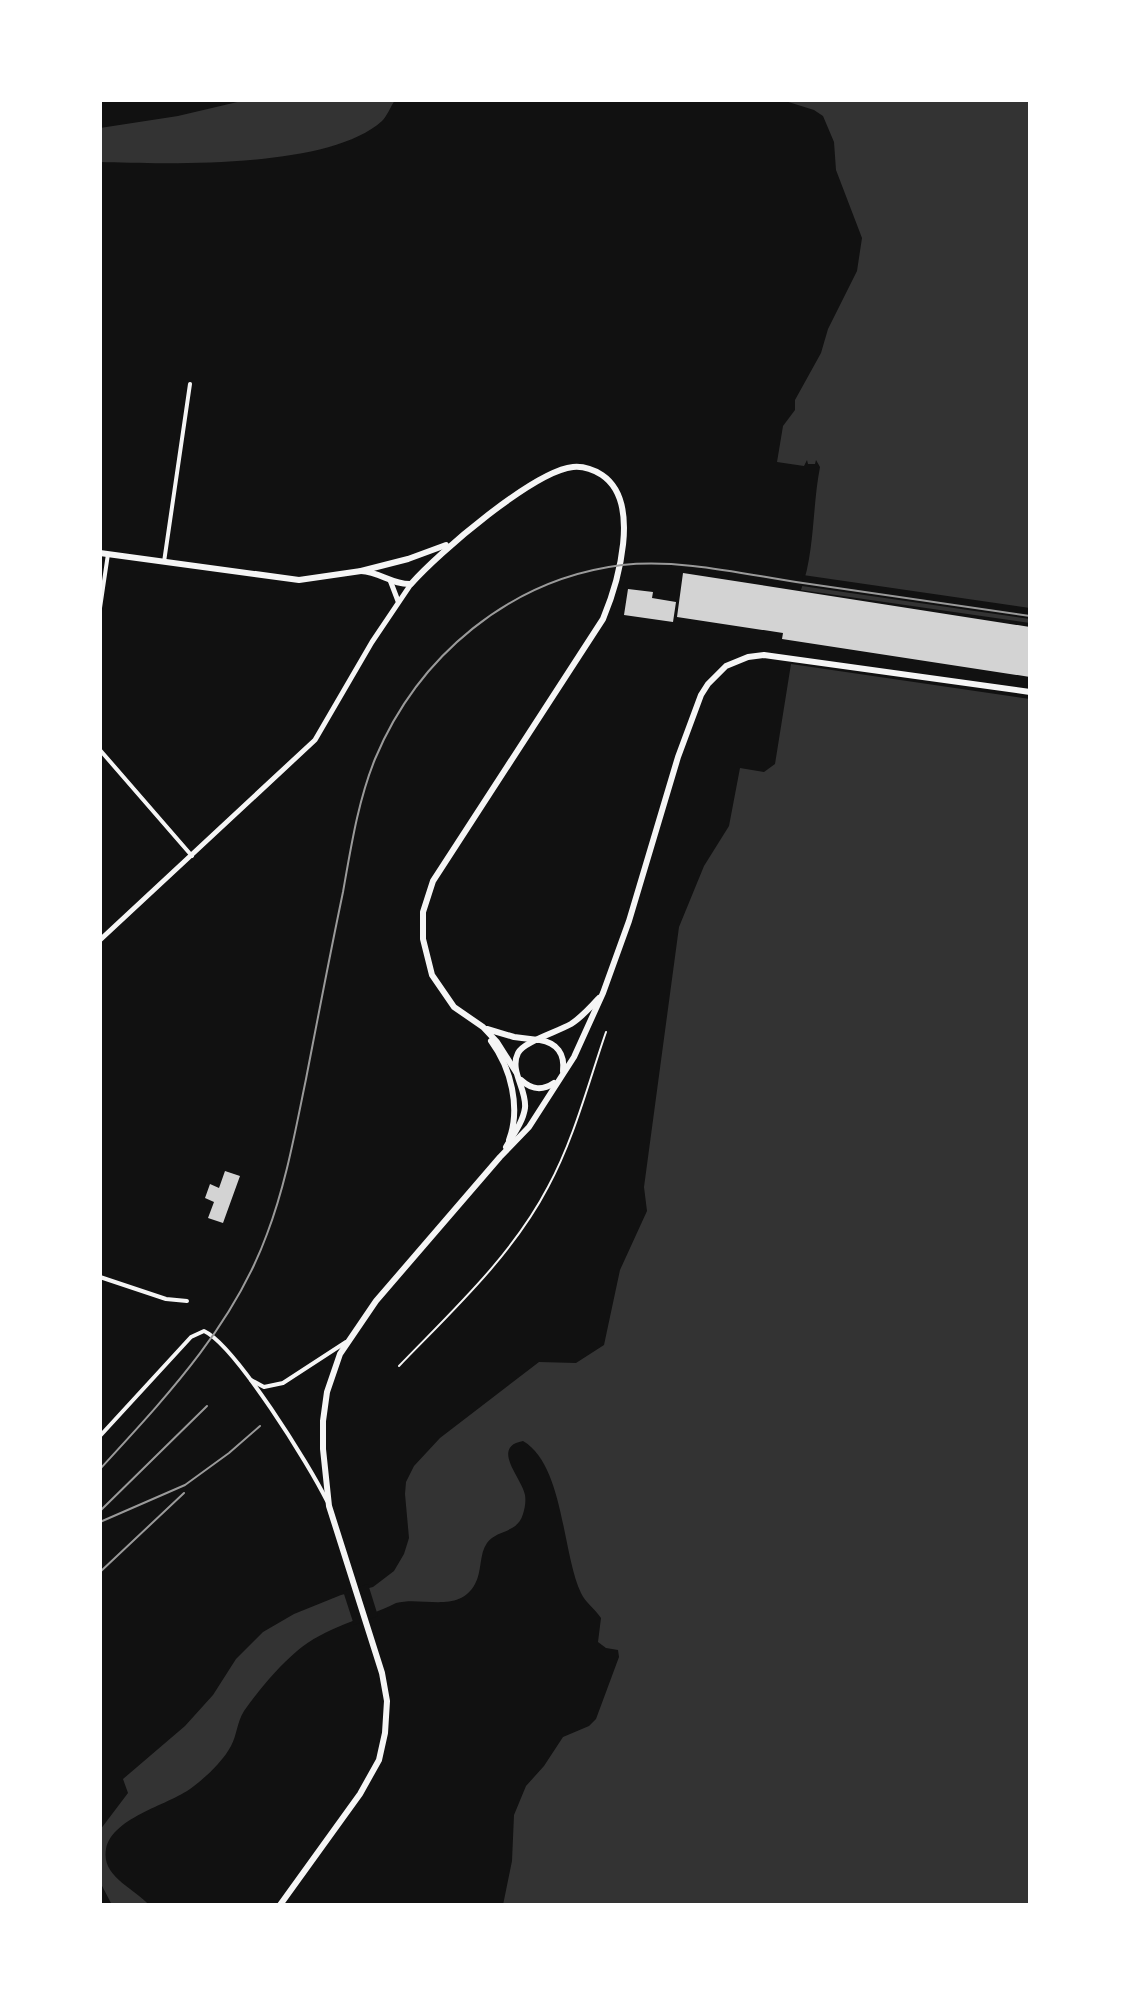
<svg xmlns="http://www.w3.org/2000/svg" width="1130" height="2005" font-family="Mulish,sans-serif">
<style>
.water{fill:#333}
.pier{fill:#111}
.building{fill:#d3d3d3}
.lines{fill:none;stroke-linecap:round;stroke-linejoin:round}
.path{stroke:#f5f5f5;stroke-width:2}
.minor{stroke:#f5f5f5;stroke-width:4}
.tertiary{stroke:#f5f5f5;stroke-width:5}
.secondary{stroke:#f5f5f5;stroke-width:6}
.primary{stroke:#f5f5f5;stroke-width:6}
.rail{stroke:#9a9a9a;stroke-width:2}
</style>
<rect width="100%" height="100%" fill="#111"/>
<g class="water">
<path d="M246,100H395C391,106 387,116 382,121C329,169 170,164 100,162V128L178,116Z"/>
<path d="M782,100H1030V623L801,590C815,552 812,508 820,467L816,460L815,464H808L807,460L804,466L777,462L783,426L795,410V400L821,353L828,329L857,271L862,238L836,170L834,142L823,116L814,110Z"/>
<path d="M791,664L1030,699V1905H503L512,1861L514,1815L526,1786L544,1766L563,1737L589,1726L596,1719L619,1657L618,1650L606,1648L598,1642L601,1618C595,1609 585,1602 581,1593C562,1553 564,1465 523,1441C490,1447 522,1478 525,1495C526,1501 525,1508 523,1514C517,1534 497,1529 487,1543C479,1554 482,1572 475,1584C459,1614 422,1596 396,1603C364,1619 325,1627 297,1651C278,1667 258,1691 244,1711C237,1722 237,1735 231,1746C223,1761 207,1776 194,1786C171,1805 113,1816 106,1849C101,1877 134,1888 149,1905H112L100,1882V1830L128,1793L123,1779L185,1726L213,1695L236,1659L263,1632L294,1614L341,1595L373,1587L394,1571L404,1554L409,1538L405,1494L406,1482L414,1466L440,1438L539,1362L576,1363L604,1345L620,1270L647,1211L644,1187L679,927L704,866L729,826L740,768L764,772L775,764Z"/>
</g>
<g class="pier">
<path d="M803,575L1030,608V619L802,586Z"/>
<path d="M368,1584L378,1616L354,1625L343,1591Z"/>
</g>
<g class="building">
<path d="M683,573L1030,627V677L782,639L783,633L677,617Z"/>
<path d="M628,589L653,592L652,598L676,602L673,622L624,615Z"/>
<path d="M225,1171L240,1176L223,1223L208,1218L214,1202L205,1198L210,1184L219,1188Z"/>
</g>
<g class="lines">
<path class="path" d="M399,1366C452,1311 512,1256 548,1187C574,1139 588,1084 606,1032"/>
<g class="minor">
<path d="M164,562L190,384"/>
<path d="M100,608L108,554"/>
<path d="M100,750L192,856"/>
<path d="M100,1277L166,1299L187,1301"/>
<path d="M251,1380L264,1387L283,1383L346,1342"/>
<path d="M100,1436L191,1337L204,1331C235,1345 310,1466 327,1501"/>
</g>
<g class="tertiary">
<path d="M390,580L398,601"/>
<path d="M100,940L315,740L372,642L411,584"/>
</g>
<g class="secondary">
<path d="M100,553L299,580L361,571L408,559L446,545"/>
<path d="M361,571C380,572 393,585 411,584C438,553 534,471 573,467C583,466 594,470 602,475C642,502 618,583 603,619L433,881L423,912V939L432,975L454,1007L483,1027L497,1042L516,1072"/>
<path d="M487,1029L514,1037L538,1040"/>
<path d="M491,1041C511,1068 521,1108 509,1140"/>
</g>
<g class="primary">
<path d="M540,1040C557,1043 565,1054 563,1071"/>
<path d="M521,1080C532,1090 542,1091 554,1083"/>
<path d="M506,1147C513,1135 523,1122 525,1108C527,1089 509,1071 518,1053C523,1042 557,1032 571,1024C582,1017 590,1008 599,998"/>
<path d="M280,1905L360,1794L379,1760L385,1733L387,1701L382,1673L329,1506L323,1449V1421L327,1392L340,1354L376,1301L500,1157L529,1127L574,1057L603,993L629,921L678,757L701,695L708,684L726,666L748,657L764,655L1030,692"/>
</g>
<g class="rail">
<path d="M100,1469C165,1398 233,1327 267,1234C286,1184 295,1132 306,1079C318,1017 330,954 343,892C351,847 358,801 375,759C418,656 510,579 622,565C680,559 739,573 796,582C874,594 952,605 1030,616"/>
<path d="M100,1511L207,1406"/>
<path d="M100,1522L185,1485L229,1453L260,1426"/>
<path d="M100,1572L184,1493"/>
</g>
</g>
<rect width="1130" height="2005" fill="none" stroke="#ffffff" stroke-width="204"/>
</svg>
